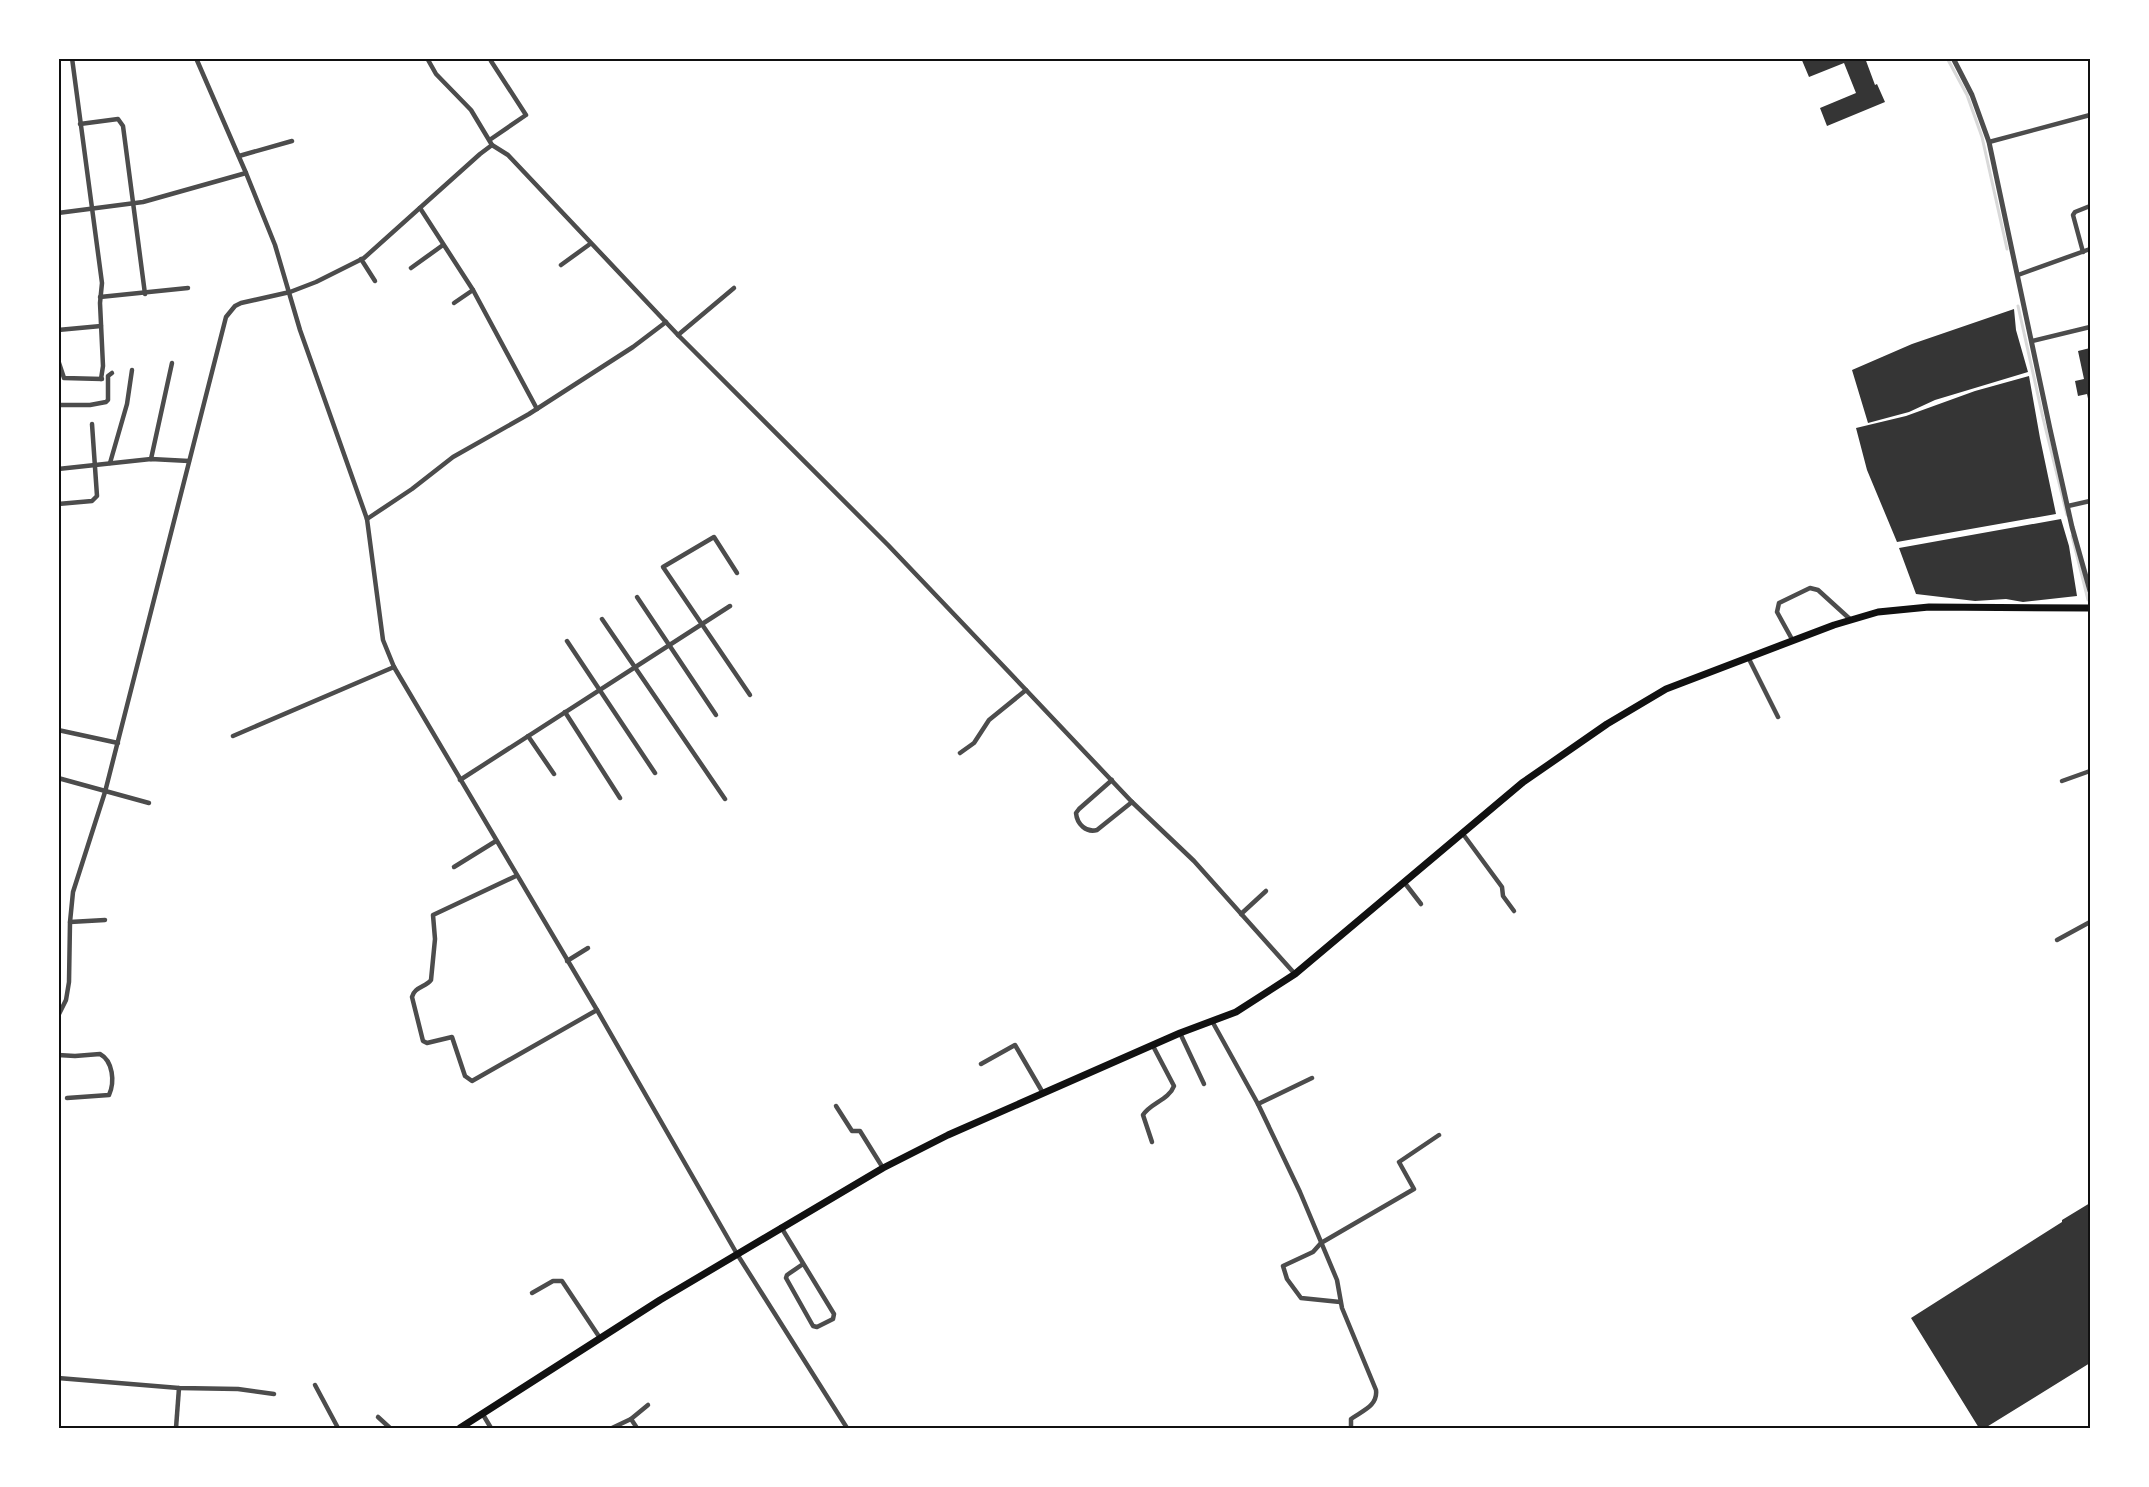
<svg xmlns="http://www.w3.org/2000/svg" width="2149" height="1487" font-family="Manrope,sans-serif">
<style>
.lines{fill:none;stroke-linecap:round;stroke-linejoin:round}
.stream{stroke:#d9d9d9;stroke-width:3}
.building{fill:#353535}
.minor{stroke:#4c4c4c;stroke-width:4.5}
.tertiary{stroke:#4c4c4c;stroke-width:5}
.primary{stroke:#111;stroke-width:7}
.neatline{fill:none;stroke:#111;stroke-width:2}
</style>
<rect width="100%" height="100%" fill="#fff"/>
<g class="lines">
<g class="stream">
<path d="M1947,58L1967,95L1982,137L2007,249"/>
<path d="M2018,306L2043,418L2067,515"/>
<path d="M2072,536L2088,600"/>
</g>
</g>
<g class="building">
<path d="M1801,58H1865L1875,85L1877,84L1885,102L1827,126L1820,108L1856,93L1844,63L1809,77Z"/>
<path d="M2014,309L2016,330L2028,372L1935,400L1909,412L1868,423L1852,370L1912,344Z"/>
<path d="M2090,348V403H2089L2087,394L2078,396L2075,381L2084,379L2078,351Z"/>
<path d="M2029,376L2040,438L2056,514L1897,542L1867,470L1856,428L1906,416L1975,391Z"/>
<path d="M2061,519L2069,546L2077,596L2023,602L2006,599L1975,601L1916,594L1899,548Z"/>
<path d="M2090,1203V1363L1985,1428H1979L1911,1318L2062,1222V1220Z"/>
</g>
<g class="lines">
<g class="minor">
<path d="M72,58L102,283L100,303L103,366L101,379"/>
<path d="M196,58L246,173L275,245L300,330L367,519L383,640L394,667L597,1010L737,1254L847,1428"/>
<path d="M427,58L436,74L471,110L492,145L508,155L678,335L888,545L1026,690"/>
<path d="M80,124L118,119L123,126L145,294"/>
<path d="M491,139L526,115L491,61"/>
<path d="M1989,142L2090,115"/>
<path d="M239,156L292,141"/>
<path d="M420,208L473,290L537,409"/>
<path d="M58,213L143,202L246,173"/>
<path d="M2083,252L2073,215L2075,212L2090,206"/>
<path d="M361,259L375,281"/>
<path d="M561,265L590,244"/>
<path d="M411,268L443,245"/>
<path d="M2018,275L2090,249"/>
<path d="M100,297L188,288"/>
<path d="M454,303L473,290"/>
<path d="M58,330L101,326"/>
<path d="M678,335L734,288"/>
<path d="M2032,341L2090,327"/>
<path d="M58,360L64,378L102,379"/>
<path d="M58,405H90L106,402L108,400V376L112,373"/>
<path d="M151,459L172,363"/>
<path d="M110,463L127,404L132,370"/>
<path d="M58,469L151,459L189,461"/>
<path d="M58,504L92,501L97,496L92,424"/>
<path d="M2068,506L2090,501"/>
<path d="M367,519L412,489L453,457L529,414L633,347L666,322"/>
<path d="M737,573L714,537L663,567L750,695"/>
<path d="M637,597L716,715"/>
<path d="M602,619L725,799"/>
<path d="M567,641L655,773"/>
<path d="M1793,641L1777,612L1779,603L1810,588L1818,590L1851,620"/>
<path d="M1748,657L1778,717"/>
<path d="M565,712L620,798"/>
<path d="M58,730L118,743"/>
<path d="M233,736L394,667"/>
<path d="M528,736L554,774"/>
<path d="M960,753L974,743L989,720L1026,690L1132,802L1194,861L1295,974"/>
<path d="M58,778L149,803"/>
<path d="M460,780L730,606"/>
<path d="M1112,780L1079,809L1076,813C1077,824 1086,833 1097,830L1132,802"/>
<path d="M2062,781L2090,771"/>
<path d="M1463,834L1502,887L1503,896L1514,911"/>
<path d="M454,867L496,841"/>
<path d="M516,876L433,915L435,939L431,980C426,987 414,987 412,997L423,1041L427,1043L452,1037L465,1076L472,1081L597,1010"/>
<path d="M1404,882L1421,904"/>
<path d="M1241,914L1266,891"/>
<path d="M70,922L105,920"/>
<path d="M2057,940L2090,922"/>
<path d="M567,961L588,948"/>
<path d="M58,1016L66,1000L69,982L70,922L73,892L105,792L226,317L235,306L241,303L290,292L316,282L364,258L480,154L492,145"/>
<path d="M1212,1021L1258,1104L1300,1192L1337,1280L1342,1308L1376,1390C1378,1406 1362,1411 1351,1419V1428"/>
<path d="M1180,1033L1204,1084"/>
<path d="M58,1055L75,1056L100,1054C113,1061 115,1082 109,1095L67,1098"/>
<path d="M981,1064L1015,1045L1043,1093"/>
<path d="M1258,1104L1312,1078"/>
<path d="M836,1106L852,1131H860L883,1168"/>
<path d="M1152,1142L1143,1115C1150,1103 1169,1100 1174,1086L1153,1046"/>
<path d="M781,1227L834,1314L833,1319L817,1327L813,1326L786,1278L787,1275L803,1264"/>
<path d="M532,1293L553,1281H562L600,1338"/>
<path d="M1340,1302L1301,1298L1287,1279L1283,1266L1313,1252L1321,1243L1414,1189L1399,1162L1439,1135"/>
<path d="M58,1378L179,1388L238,1389L274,1394"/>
<path d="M315,1385L338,1428"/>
<path d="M482,1413L491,1428"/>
<path d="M378,1417L390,1428"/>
<path d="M631,1419L648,1405"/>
<path d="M176,1428L179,1388"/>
<path d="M612,1428L631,1419L637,1428"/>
</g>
<path class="tertiary" d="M1953,58L1972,95L1989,142L2050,429L2072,527L2090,591"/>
<path class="primary" d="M460,1428L660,1300L883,1168L948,1135L1180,1033L1236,1012L1295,974L1522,783L1607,724L1666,689L1834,625L1878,612L1929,607L2090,608"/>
</g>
<rect width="2149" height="1487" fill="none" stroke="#ffffff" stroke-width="120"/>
<rect x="60" y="60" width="2029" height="1367" class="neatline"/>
</svg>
